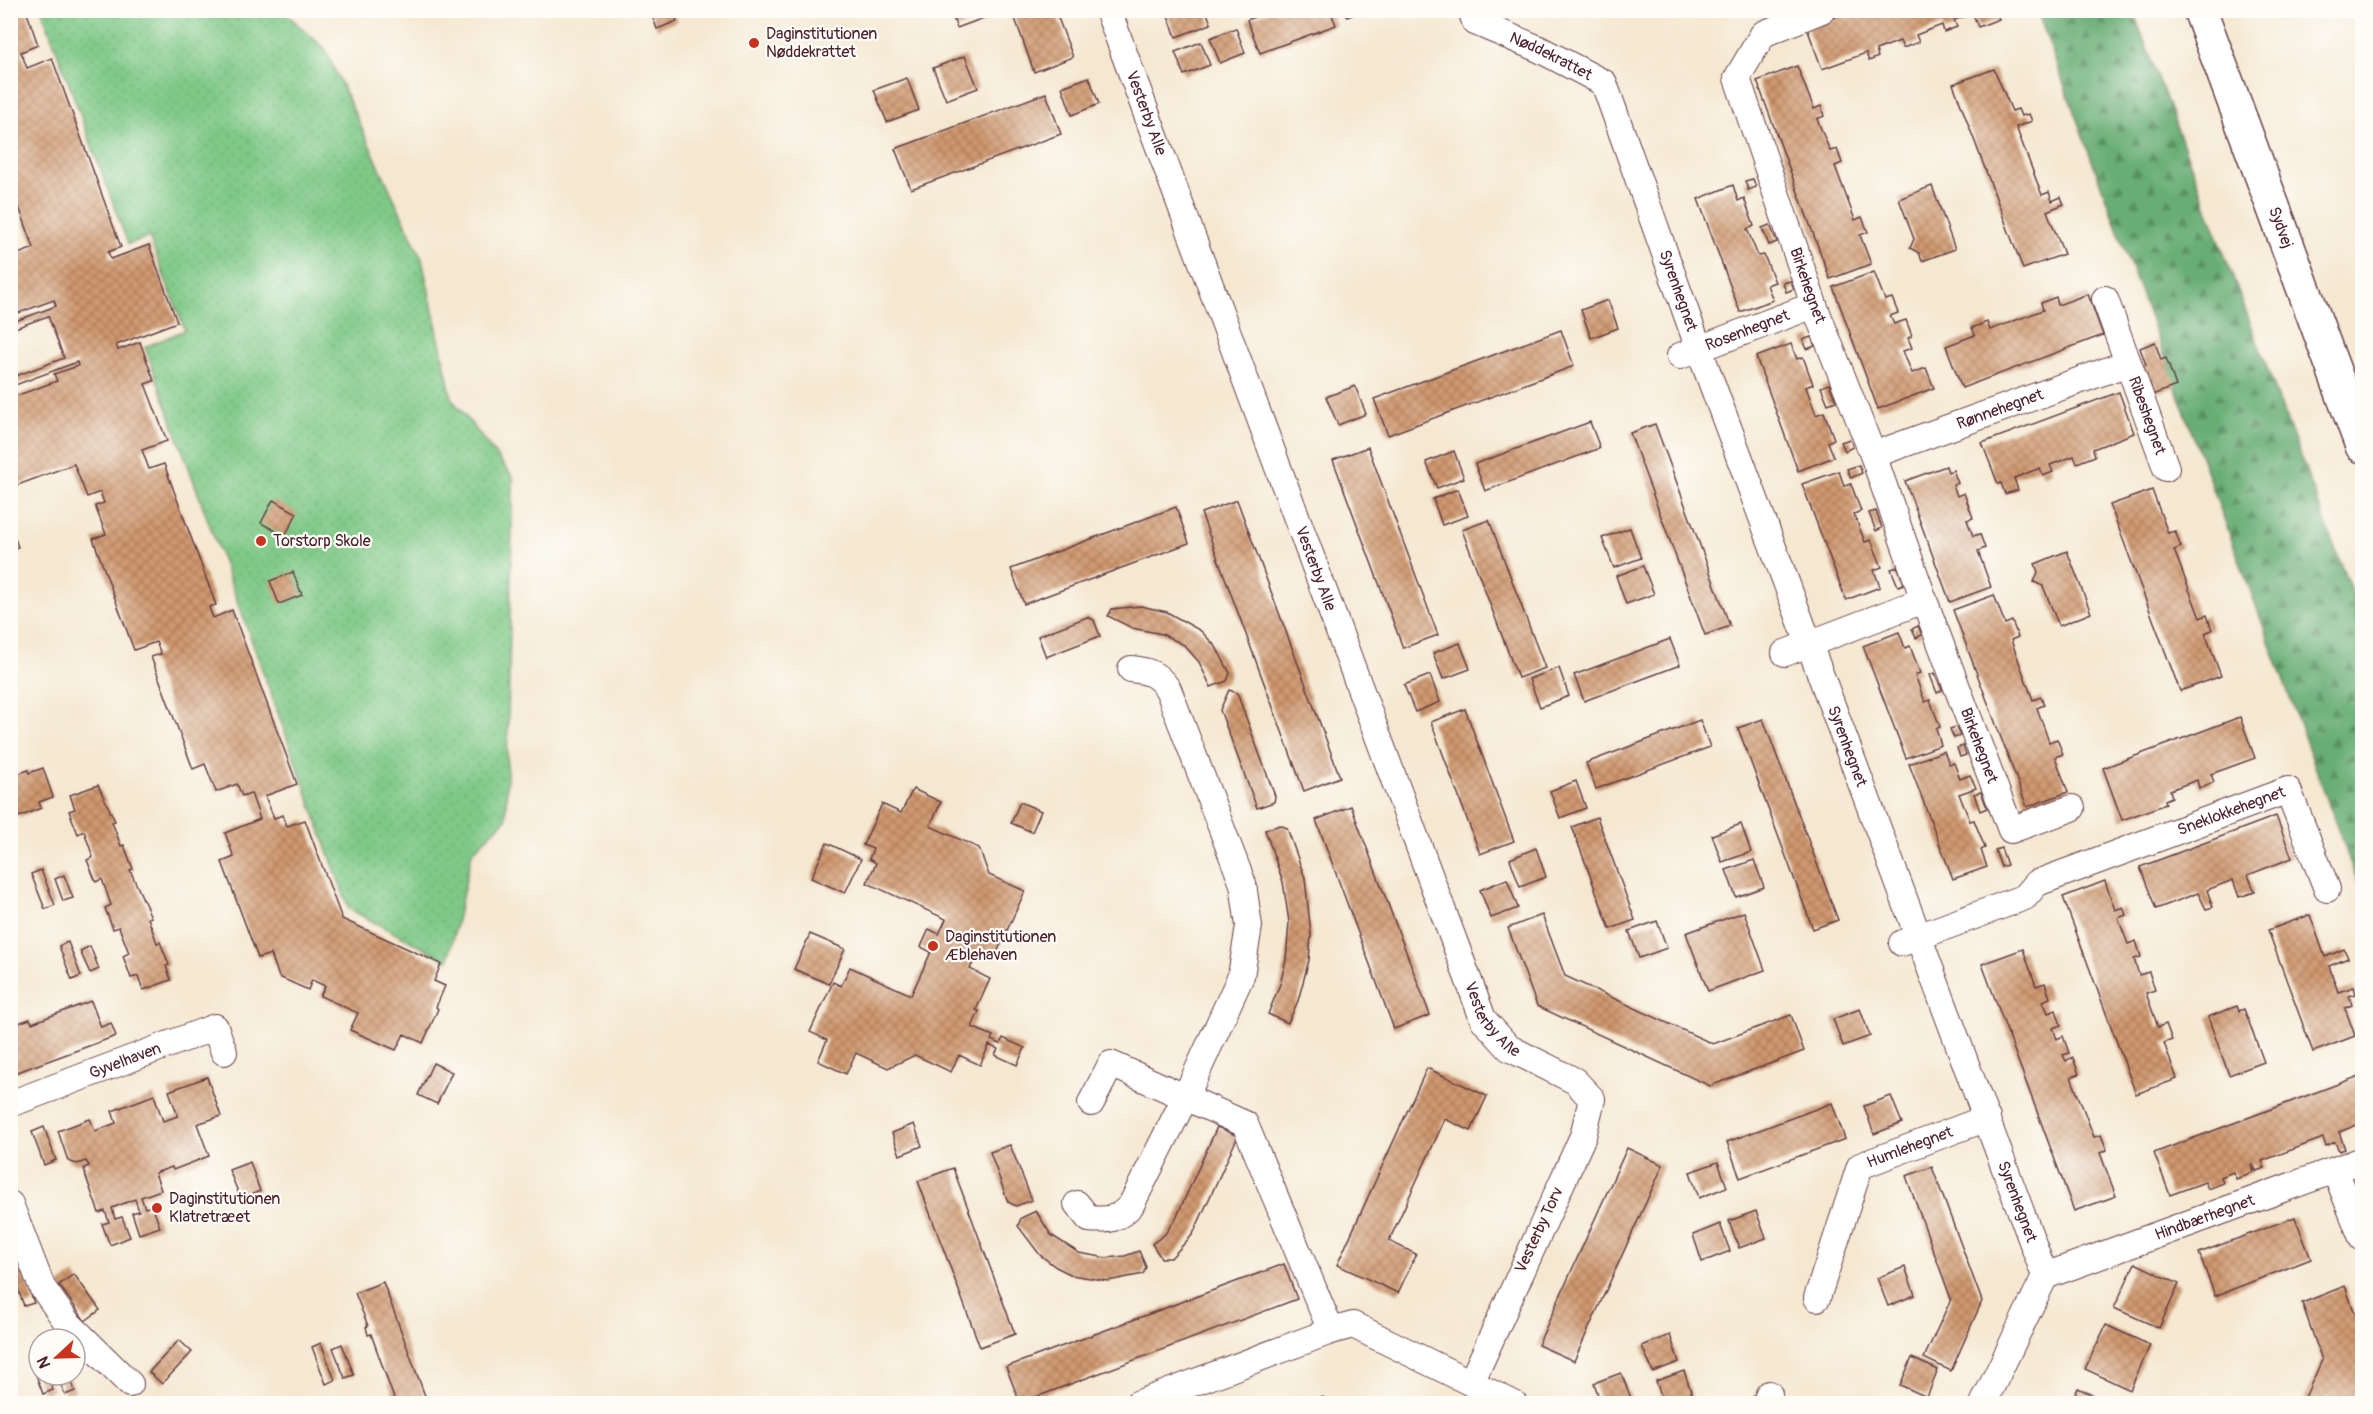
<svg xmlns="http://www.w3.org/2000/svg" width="2373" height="1414" font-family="Pangolin,sans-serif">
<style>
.forest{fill:url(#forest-firs);stroke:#586650;stroke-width:1.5}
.park{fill:url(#park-dots);stroke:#647459;stroke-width:1.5}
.building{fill:url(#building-cross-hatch)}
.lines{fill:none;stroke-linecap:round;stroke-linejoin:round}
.minor-casing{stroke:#643d44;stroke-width:28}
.secondary-casing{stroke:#643d44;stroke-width:36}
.minor{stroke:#fff;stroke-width:26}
.secondary{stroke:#fff;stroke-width:33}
.poi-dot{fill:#c8321e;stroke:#fdfcf7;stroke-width:2}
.labels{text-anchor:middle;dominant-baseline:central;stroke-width:4.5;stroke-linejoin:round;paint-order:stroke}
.poi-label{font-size:16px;fill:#4a1f2b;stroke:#fdfcf7;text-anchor:start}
.street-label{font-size:16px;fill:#4a1f2b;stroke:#fdfcf7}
</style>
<defs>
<pattern id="forest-firs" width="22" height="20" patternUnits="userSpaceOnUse" patternTransform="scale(1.5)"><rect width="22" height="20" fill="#67ad74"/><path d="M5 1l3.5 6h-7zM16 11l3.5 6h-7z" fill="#578c5f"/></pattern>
<pattern id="park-dots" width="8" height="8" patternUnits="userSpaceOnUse" patternTransform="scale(1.5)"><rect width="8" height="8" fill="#7fc987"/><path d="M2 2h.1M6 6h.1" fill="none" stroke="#6fac75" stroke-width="1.8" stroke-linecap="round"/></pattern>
<pattern id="building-cross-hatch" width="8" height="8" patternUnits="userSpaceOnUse" patternTransform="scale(1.5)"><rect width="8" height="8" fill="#d0996f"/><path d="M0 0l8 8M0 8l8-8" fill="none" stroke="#ab7c5b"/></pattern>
</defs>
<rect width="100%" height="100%" fill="#fdfcf7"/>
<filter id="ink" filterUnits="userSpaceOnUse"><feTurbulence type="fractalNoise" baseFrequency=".0167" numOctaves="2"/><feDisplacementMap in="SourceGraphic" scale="12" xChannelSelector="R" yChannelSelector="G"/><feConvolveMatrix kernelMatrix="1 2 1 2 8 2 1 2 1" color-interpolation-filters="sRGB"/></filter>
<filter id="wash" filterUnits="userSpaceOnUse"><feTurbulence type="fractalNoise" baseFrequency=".008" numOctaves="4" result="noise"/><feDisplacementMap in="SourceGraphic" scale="24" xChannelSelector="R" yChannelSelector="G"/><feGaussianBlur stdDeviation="1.35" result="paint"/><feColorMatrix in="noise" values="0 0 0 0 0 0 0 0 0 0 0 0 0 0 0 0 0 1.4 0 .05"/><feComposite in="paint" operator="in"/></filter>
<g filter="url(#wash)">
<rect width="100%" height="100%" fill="#f5e8d1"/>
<path class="forest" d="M2037,11H2133L2362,620V894Z"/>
<path class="park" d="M42,11H283L325,49L422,259L452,399L513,477L506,819L472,852L448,961L349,909L145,347L185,330L149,237L128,244Z"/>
<g id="blocks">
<g class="building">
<path d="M10,10H26L38,45L21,52L27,68L52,58L121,247L108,252L111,259L149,245L177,322L116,345L118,350L140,342L154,381L145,384L167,441L142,450L149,469L164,464L216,605L209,607L213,618L232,610L297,784L265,796L274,818L283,815L287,826L305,820L342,919L441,964L434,981L445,986L436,1007L438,1009L423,1043L404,1034L396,1050L350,1030L358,1013L320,996L325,986L312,980L308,990L279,977L271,954L258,958L222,862L234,857L225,833L260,819L251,793L242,796L237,784L216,792L205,764L193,769L151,657L161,654L156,642L134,650L93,539L106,534L95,506L104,503L100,492L87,497L74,464L10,488V398L57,381L54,374L78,366L77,362L10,387V378L64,358L48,316L10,330V323L56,306L54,300L10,316V257L34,248L19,207L10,210Z"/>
<path d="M650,10H673L677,21L657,29Z"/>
<path d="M950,10H987L989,16L957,28Z"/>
<path d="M1012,10H1055L1073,57L1034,72Z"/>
<path d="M1166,10H1206L1211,24L1176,37Z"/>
<path d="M1272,10H1330L1336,25L1260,53L1247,20Z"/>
<path d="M1345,10H1363V11L1347,17Z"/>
<path d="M1853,10H1995L1999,19L1978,27L1973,14L1954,20L1957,27L1944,32L1942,25L1916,35L1919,42L1903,48L1900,41L1876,50L1878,57L1869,61L1866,53L1822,69L1807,28Z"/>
<path d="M1236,28L1245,53L1220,63L1210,38Z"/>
<path d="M1201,42L1210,65L1184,75L1175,52Z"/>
<path d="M965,56L978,88L946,100L933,68Z"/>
<path d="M1797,66L1814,109L1821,106L1824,116L1817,119L1830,151L1837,149L1842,163L1835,166L1855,220L1862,217L1868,232L1860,235L1871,264L1830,279L1757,81Z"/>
<path d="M1994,69L2012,111L2018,109L2021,116L2029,114L2032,121L2016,127L2042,195L2049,192L2052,201L2061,197L2064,204L2047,211L2064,254L2023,269L1953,84Z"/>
<path d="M1089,77L1099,104L1072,115L1062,87Z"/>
<path d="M907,78L919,110L887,122L874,90Z"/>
<path d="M1046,93L1061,134L911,189L895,149Z"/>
<path d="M1753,179L1756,187L1748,190L1745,181Z"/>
<path d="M1733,185L1738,201L1744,198L1754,226L1747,229L1758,256L1764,255L1775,282L1767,285L1773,300L1740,312L1698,199Z"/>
<path d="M1932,186L1955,249L1922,261L1919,253L1910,248L1914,239L1899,199Z"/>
<path d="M1770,225L1777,242L1769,245L1762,228Z"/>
<path d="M1874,272L1885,300L1892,298L1898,313L1890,316L1894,324L1906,320L1912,336L1908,338L1912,348L1903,351L1912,373L1926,368L1934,388L1878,409L1833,287Z"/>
<path d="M1791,281L1794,289L1786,292L1783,283Z"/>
<path d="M2088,294L2103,335L1962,388L1946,346L1975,335L1972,328L1987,322L1990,330L2043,310L2041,303L2056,297L2058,305Z"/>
<path d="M1608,300L1618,328L1591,338L1581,310Z"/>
<path d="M1561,330L1574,366L1388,435L1374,399Z"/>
<path d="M1811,337L1815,346L1807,349L1803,340Z"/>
<path d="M2155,342L2161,360L2166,358L2176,386L2152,395L2142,367L2146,365L2140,348Z"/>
<path d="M1791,344L1797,359L1803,357L1813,384L1806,387L1816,415L1824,412L1834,439L1828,442L1834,457L1798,471L1756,357Z"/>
<path d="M1829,384L1836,401L1828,404L1821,387Z"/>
<path d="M1355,386L1366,414L1338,425L1326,397Z"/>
<path d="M2119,392L2134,433L2093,449L2095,456L2077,463L2074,456L2050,465L2053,472L2043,476L2040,468L2014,478L2018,490L2005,494L2001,483L1998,484L1982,443Z"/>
<path d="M1590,422L1600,448L1485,491L1475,464Z"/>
<path d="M1655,424L1730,626L1705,635L1630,433Z"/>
<path d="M1850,439L1853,447L1845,451L1841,442Z"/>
<path d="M1368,447L1438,635L1403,648L1333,460Z"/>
<path d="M1454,451L1464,478L1437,488L1426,462Z"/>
<path d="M1859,465L1862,473L1851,478L1847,469Z"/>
<path d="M1946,466L1948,472L1953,470L1958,483L1953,485L1957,496L1964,493L1973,518L1967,520L1973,536L1980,534L1985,548L1978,551L1991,587L1950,602L1905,481Z"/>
<path d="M1839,471L1844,486L1851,484L1861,511L1854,514L1865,542L1871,540L1882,567L1874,570L1880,587L1846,600L1802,484Z"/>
<path d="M1458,489L1468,516L1442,525L1433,499Z"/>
<path d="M2152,490L2168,533L2175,531L2181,547L2174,550L2200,618L2207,615L2212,630L2205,633L2221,676L2180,691L2110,505Z"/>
<path d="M273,500L297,513L285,536L261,523Z"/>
<path d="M1237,500L1340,777L1304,791L1201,513Z"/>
<path d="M1176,507L1189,543L1024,604L1011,569Z"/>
<path d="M1876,511L1882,528L1876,531L1869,513Z"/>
<path d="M1489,520L1545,668L1518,678L1462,530Z"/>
<path d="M11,528L18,547L10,549V529Z"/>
<path d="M1630,528L1641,558L1614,568L1602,538Z"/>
<path d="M2067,551L2091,613L2059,626L2043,586L2034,582L2038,572L2035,564Z"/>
<path d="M1643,566L1654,594L1626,604L1616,576Z"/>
<path d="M1898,567L1904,584L1898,586L1891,569Z"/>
<path d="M293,572L302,595L279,604L270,581Z"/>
<path d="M1994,595L2005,624L2012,621L2018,637L2011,640L2033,700L2041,697L2044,705L2037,708L2049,742L2057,739L2063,754L2055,757L2068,792L2027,807L1953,610Z"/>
<path d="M1141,606L1167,612L1201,631L1216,647L1230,673L1227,681L1211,687L1199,662L1184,645L1162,634L1132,628L1108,616L1112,609Z"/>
<path d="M1087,617L1094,620L1100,636L1046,657L1038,636Z"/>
<path d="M1918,626L1922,635L1916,638L1912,629Z"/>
<path d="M1899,632L1905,648L1910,646L1920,673L1915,675L1925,702L1930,700L1940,727L1936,729L1941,745L1906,758L1863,646Z"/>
<path d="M1670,639L1680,665L1584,701L1574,675Z"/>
<path d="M1460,643L1470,669L1443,679L1433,653Z"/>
<path d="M1559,668L1569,696L1540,707L1529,679Z"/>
<path d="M1935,673L1942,690L1937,693L1930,675Z"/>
<path d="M1430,675L1440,702L1415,712L1404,685Z"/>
<path d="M1229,690L1237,693L1275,796L1274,802L1257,808L1220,710Z"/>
<path d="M1465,709L1514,841L1480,854L1431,722Z"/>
<path d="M2240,717L2255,758L2211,774L2214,782L2199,788L2197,780L2170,790L2172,797L2165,800L2166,804L2122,820L2103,768Z"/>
<path d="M1763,719L1838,920L1813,929L1738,728Z"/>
<path d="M1700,720L1710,747L1596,789L1586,763Z"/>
<path d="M1956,727L1960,736L1954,738L1950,729Z"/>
<path d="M1963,746L1966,755L1960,757L1957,748Z"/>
<path d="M1944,751L1949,764L1954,763L1960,779L1970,775L1976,788L1959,794L1970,821L1974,820L1985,848L1981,850L1987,867L1953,879L1909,764Z"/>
<path d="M43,768L53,797L39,802L41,808L19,817L17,810L10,813V777L28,770L29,773Z"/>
<path d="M1576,781L1586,808L1560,818L1550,791Z"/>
<path d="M98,785L115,821L112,822L121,846L124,845L133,869L130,870L151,917L148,918L157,943L160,942L169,965L166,966L171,980L143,990L138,976L131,978L123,956L129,953L119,927L113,929L105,908L111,905L102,879L96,882L87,860L93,857L84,831L78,834L69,811L75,809L70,795Z"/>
<path d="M913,789L941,802L930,826L979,848L989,875L1025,891L994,959L978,952L970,969L990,979L976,1010L979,1011L972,1027L993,1036L991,1040L1000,1044L1003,1038L1025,1048L1017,1065L995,1055L998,1049L989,1045L980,1065L959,1055L951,1072L915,1055L888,1068L856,1053L846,1074L818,1061L827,1040L810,1032L833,982L841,986L850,967L911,995L931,952L921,947L929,929L939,934L946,919L867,883L876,863L869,859L873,849L863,845L882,804L901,813Z"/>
<path d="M1981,792L1987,808L1980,811L1974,794Z"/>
<path d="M1020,802L1041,811L1032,832L1011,823Z"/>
<path d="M1351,806L1430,1015L1394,1029L1316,820Z"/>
<path d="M2276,816L2292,858L2248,875L2255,892L2239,897L2233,880L2207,890L2213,907L2206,909L2198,893L2156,909L2140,867Z"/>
<path d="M1597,817L1635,920L1610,929L1572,827Z"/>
<path d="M1741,824L1751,852L1722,862L1712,835Z"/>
<path d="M1280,825L1287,828L1305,878L1311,935L1309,960L1298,1001L1288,1023L1268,1014L1280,984L1286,960L1289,922L1283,882L1265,830Z"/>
<path d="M827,843L861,859L845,893L811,878Z"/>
<path d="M1536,848L1546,877L1520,887L1510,859Z"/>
<path d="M2001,848L2007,865L2001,867L1995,850Z"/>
<path d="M1754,860L1764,887L1736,897L1726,870Z"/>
<path d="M41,870L55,905L45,909L31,874Z"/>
<path d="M64,875L73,898L63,901L55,879Z"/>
<path d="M1507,879L1518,908L1491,918L1480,890Z"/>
<path d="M2105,881L2115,910L2123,907L2126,915L2118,918L2128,944L2136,941L2141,957L2134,959L2139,975L2149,972L2155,990L2146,993L2158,1027L2166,1024L2172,1040L2164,1043L2177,1079L2136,1094L2063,897Z"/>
<path d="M1744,912L1765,970L1708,991L1686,933Z"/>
<path d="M1542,915L1565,976L1713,1044L1791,1015L1804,1051L1710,1086L1537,1006L1508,928Z"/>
<path d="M2310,915L2325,957L2344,949L2348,958L2329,966L2338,992L2354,987L2356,994L2349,996L2352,1005L2345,1008L2355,1036L2313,1052L2268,930Z"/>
<path d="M1657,921L1667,948L1639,958L1629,931Z"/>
<path d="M810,934L845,949L829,984L794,969Z"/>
<path d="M68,942L81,976L72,980L59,946Z"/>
<path d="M90,946L99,969L90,973L80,951Z"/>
<path d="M2023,949L2036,986L2045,983L2050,998L2043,1001L2048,1013L2056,1010L2061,1025L2053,1028L2057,1039L2063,1036L2069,1053L2063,1055L2066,1061L2073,1058L2079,1074L2071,1077L2094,1137L2101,1135L2107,1150L2100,1153L2116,1196L2074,1211L1982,964Z"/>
<path d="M91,1001L101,1027L111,1023L116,1036L15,1073L10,1061V1026L30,1019L32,1023Z"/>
<path d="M2237,1006L2239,1011L2244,1009L2264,1062L2229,1075L2208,1017Z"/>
<path d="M1860,1009L1870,1036L1843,1046L1833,1019Z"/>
<path d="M433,1063L452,1072L437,1104L418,1095Z"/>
<path d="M1427,1068L1487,1096L1471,1131L1445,1119L1389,1241L1416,1254L1398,1293L1337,1265Z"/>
<path d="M2362,1075V1123L2339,1132L2345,1149L2339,1151L2335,1142L2326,1146L2323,1138L2262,1161L2265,1168L2256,1171L2253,1164L2251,1165L2253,1172L2236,1179L2233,1172L2221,1177L2223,1183L2208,1189L2205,1182L2170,1195L2154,1153Z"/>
<path d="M207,1077L221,1116L197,1124L209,1156L173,1170L172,1167L155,1173L161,1190L141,1197L145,1208L152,1206L160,1227L139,1234L132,1213L139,1211L135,1199L112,1208L115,1219L122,1217L130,1237L110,1245L102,1224L109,1222L105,1211L99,1213L86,1177L84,1168L89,1166L86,1161L77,1164L68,1161L58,1131L90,1119L95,1131L116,1123L112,1111L154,1095L163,1121L178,1116L169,1091Z"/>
<path d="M1891,1096L1902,1123L1874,1134L1864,1106Z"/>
<path d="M1832,1103L1845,1139L1740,1178L1727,1142Z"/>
<path d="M914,1124L922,1146L900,1155L892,1133Z"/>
<path d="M44,1127L56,1160L44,1165L32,1132Z"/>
<path d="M1217,1127L1238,1136L1193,1234L1171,1258H1161L1152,1244L1165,1234L1176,1218Z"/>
<path d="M1010,1145L1032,1200L1016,1206L1008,1202L990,1152Z"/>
<path d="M1627,1148L1663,1165L1574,1361L1538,1345Z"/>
<path d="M250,1162L260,1191L241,1199L229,1170Z"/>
<path d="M1718,1162L1727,1187L1699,1198L1690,1172Z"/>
<path d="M1932,1167L1982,1301L1951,1371L1924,1358L1951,1299L1906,1176Z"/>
<path d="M953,1168L1015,1334L980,1347L918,1181Z"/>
<path d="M1036,1211L1051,1235L1079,1253L1107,1258L1125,1256L1139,1251L1146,1267L1143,1274L1108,1281L1072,1275L1056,1267L1040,1255L1018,1226L1021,1218Z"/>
<path d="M1756,1211L1766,1238L1739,1248L1729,1221Z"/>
<path d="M2295,1217L2311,1259L2215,1296L2199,1253Z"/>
<path d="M1720,1224L1730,1251L1702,1262L1693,1235Z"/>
<path d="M2135,1263L2179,1284L2159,1328L2114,1308Z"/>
<path d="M1284,1264L1297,1299L1020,1403L1006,1367Z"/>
<path d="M20,1265L34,1303L24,1306L11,1269Z"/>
<path d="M1905,1267L1915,1295L1888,1306L1877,1278Z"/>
<path d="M74,1274L100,1310L85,1321L59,1285Z"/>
<path d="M383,1282L428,1404H396L371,1334L368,1335L366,1327L368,1326L355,1293Z"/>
<path d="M2345,1286L2362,1333V1384L2354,1404H2302L2322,1360L2302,1303Z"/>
<path d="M2106,1325L2150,1345L2130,1390L2085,1369Z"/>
<path d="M1670,1335L1679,1362L1653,1372L1642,1346Z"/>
<path d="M179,1340L192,1352L162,1384L149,1372Z"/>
<path d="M321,1343L335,1380L326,1384L312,1347Z"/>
<path d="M342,1344L354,1375L345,1378L333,1348Z"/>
<path d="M1912,1358L1938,1370L1927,1397L1900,1385Z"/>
<path d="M39,1362V1375H47L53,1390L43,1394L32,1364Z"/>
<path d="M1684,1371L1693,1397L1677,1404H1664L1656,1381Z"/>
<path d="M1621,1373L1631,1398L1618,1404H1601L1594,1383Z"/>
<path d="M57,1375H69L75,1391L65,1395Z"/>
<path d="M2078,1388L2112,1404H2071Z"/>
<path d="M1322,1397L1337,1404H1304V1403Z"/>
</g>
</g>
</g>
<g filter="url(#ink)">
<use href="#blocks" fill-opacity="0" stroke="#643d44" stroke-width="1.5"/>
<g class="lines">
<g class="minor-casing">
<g id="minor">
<path id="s1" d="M1108,10L1483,1019L1509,1048L1575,1081L1592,1099L1583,1136L1471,1383"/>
<path id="s2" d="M1471,10L1475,22L1539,49L1604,83L1699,349L2045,1276L1983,1404"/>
<path id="s3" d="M1822,10L1763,34L1737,78L1814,305L1873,455L1924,600L2011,830L2072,808"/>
<path id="s4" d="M2105,299L2166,468"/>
<path id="s5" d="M1680,356L1814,305"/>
<path id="s6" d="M1873,455L2128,363"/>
<path d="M1785,653L1924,600"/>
<path id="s7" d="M1902,943L2025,897L2037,883L2288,790L2327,889"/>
<path d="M1091,1103L1111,1064L1245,1124L1331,1331"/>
<path id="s8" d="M10,1104L215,1027L224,1052"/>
<path d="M2335,1170L2362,1238"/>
<path d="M10,1204L42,1287L66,1321L130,1384"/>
<path d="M1077,1204L1089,1219C1108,1221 1119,1219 1131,1205L1186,1096L1241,976L1249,926L1243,884L1168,689C1157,674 1150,671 1131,669"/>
<path id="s9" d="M2045,1276L2362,1160"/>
<path id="s10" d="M1817,1298L1860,1166L1987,1118"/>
<path d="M1137,1404L1331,1331L1353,1325L1514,1404"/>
<path d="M1765,1404L1769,1394"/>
</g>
</g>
<g class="secondary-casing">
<g id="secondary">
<path id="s11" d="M2200,10L2362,446"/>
</g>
</g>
<use href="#minor" class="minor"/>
<use href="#secondary" class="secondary"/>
</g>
</g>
<g class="poi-dot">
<circle cx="754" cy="43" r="6"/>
<circle cx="261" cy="541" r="6"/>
<circle cx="933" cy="946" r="6"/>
<circle cx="157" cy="1208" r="6"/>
</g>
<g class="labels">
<g class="poi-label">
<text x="766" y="34">Daginstitutionen<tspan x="766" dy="18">Nøddekrattet</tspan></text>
<text x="273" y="541">Torstorp Skole</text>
<text x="945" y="937">Daginstitutionen<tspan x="945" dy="18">Æblehaven</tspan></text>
<text x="169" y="1199">Daginstitutionen<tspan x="169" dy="18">Klatretræet</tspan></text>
</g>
<g class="street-label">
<text stroke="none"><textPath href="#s2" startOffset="96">Nøddekrattet</textPath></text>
<text stroke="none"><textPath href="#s1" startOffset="110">Vesterby Alle</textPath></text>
<text stroke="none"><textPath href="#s11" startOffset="232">Sydvej</textPath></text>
<text stroke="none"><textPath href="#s3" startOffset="334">Birkehegnet</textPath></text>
<text stroke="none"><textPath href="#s2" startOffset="376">Syrenhegnet</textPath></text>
<text stroke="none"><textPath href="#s5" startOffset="72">Rosenhegnet</textPath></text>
<text stroke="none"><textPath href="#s6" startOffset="135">Rønnehegnet</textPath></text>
<text stroke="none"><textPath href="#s4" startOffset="124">Ribeshegnet</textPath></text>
<text stroke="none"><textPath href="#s1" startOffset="596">Vesterby Alle</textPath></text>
<text stroke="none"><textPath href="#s3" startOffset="825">Birkehegnet</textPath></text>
<text stroke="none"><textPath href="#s2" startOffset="862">Syrenhegnet</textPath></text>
<text stroke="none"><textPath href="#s7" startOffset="357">Sneklokkehegnet</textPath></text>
<text stroke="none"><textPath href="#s1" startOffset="1082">Vesterby Alle</textPath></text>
<text stroke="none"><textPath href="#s8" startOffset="123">Gyvelhaven</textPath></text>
<text stroke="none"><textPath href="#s10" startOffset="192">Humlehegnet</textPath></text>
<text stroke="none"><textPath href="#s2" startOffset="1348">Syrenhegnet</textPath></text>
<text stroke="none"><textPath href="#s9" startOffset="170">Hindbærhegnet</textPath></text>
<text transform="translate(1539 1230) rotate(-65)">Vesterby Torv</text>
</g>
</g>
<rect width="2373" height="1414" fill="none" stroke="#fdfcf7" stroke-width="36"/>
<g transform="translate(57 1357) rotate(248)"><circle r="28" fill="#fdfcf7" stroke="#b5a4a5" stroke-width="1.5"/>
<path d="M0-4.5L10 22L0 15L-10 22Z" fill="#c8321e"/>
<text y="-9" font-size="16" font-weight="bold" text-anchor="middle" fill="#4a1f2b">N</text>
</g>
</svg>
